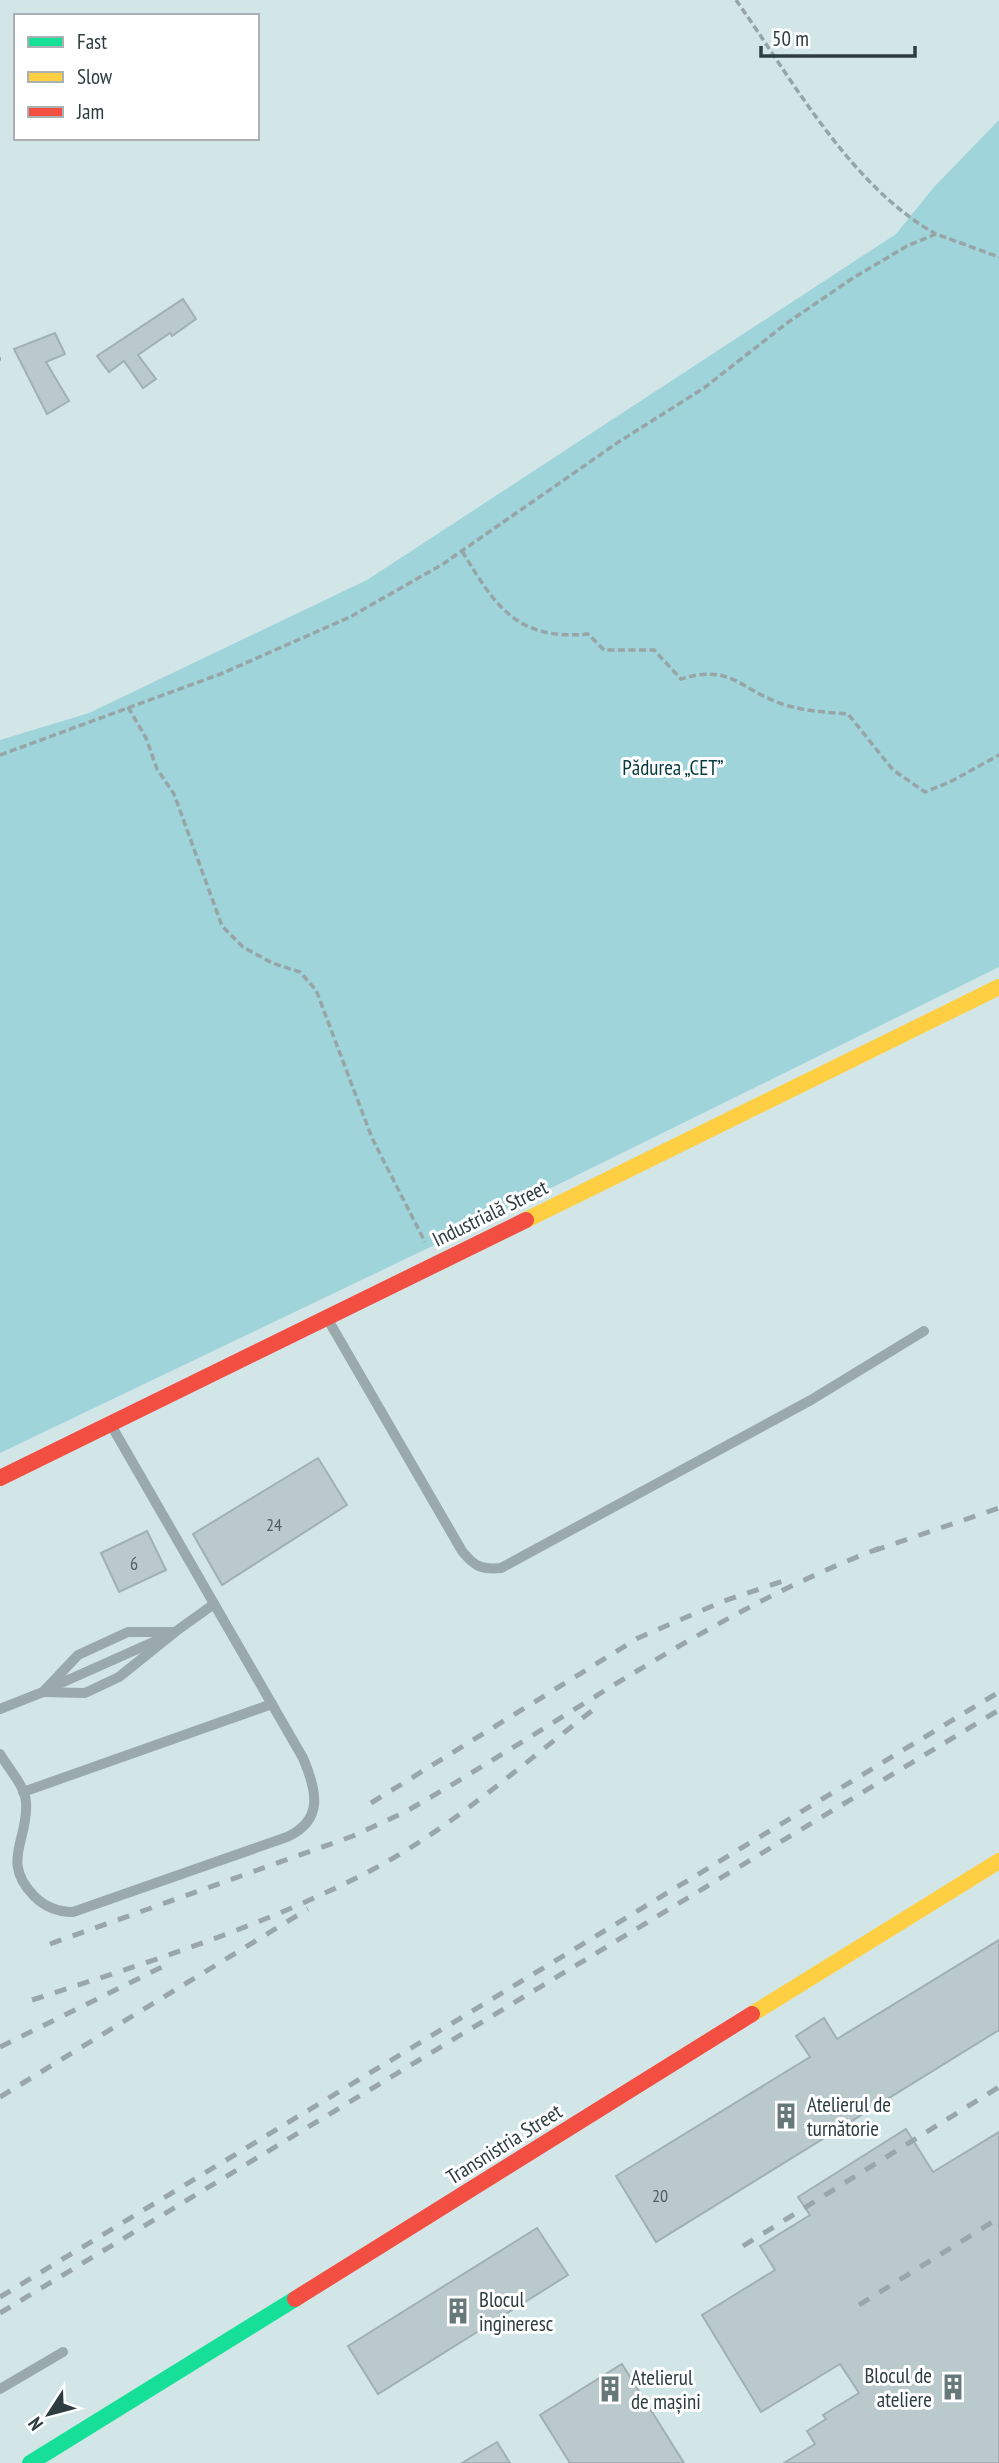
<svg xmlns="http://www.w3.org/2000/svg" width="999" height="2463" font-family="'PT Sans Narrow',sans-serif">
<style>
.green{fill:#9fd4db}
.building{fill:#bacacc;stroke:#a1b1b3;stroke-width:2}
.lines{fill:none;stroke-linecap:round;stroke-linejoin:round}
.path{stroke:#97a5a7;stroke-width:3.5;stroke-dasharray:7 3.5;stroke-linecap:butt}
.lane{stroke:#9aaaac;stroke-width:10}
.fast{stroke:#16e098;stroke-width:16}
.slow{stroke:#ffcf43;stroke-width:16}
.jam{stroke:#f24e42;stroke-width:16}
.rail{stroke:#99a7a9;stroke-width:5;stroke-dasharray:12 12;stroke-linecap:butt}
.labels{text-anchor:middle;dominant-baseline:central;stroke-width:6;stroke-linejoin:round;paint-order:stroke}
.number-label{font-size:18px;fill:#516062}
.park-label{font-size:21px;fill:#05393e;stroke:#fff}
.street-label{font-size:21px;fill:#2e3d3f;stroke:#fff}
.poi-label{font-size:21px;fill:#2e3d3f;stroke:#fff;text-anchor:start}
</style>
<rect width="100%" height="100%" fill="#d2e6e8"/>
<path class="green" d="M999,120V967L468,1229L0,1453V740L89,713L367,580L896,234L934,187Z"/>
<g class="building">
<path d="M183,299L196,319L172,336L170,333L138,355L156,379L143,388L124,361L109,372L97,356Z"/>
<path d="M55,333L65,354L46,362L69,401L47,414L14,349Z"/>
<path d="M318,1458L347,1505L222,1585L193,1534Z"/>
<path d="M147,1531L166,1570L119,1592L101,1553Z"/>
<path d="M999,1940V2030L656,2242L616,2176L810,2057L796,2036L824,2018L837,2039Z"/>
<path d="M906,2129L933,2172L999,2132V2463H784L815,2444L807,2431L826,2419L823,2415L859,2393L840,2364L761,2412L702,2315L775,2270L760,2246L810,2215L798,2197Z"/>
<path d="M537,2228L568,2275L378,2394L348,2346Z"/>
<path d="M622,2364L684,2463H570L540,2415Z"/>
<path d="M497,2442L510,2463H462Z"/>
</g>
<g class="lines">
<g class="path">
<path d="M736,0C792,79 850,186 936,234"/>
<path d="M0,359H1"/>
<path d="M462,551C495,605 516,641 588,634L604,650H654L681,679C729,664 738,687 777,702C800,711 824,712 848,714L893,770L925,792L950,782L999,755"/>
<path d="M128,707L146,738L157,769L174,794L222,926L243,947L272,963L300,972L316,990L372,1138L425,1242"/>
<path d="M0,755L223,673L350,617L443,564L617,443L704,388L787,323L853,278L907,246L936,234L999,257"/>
</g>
<g class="lane">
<path d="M327,1318L462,1551C474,1566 481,1570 501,1568L811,1400L924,1331"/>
<path d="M50,1688L160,1639"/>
<path d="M43,1692L85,1693L119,1677L175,1632"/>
<path d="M0,1709L43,1692L78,1655L128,1632H175L214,1604"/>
<path d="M0,1754C8,1768 25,1786 26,1802C29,1840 0,1861 34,1896C45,1907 57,1912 73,1912L287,1837C324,1820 317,1791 303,1758L111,1425"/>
<path d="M23,1792L272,1704"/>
<path d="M0,2389L63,2352"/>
</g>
<path class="fast" d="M30,2463L295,2299"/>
<g class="slow">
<path d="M526,1220L999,987"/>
<path d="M752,2014L999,1861"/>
</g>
<g class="jam">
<path d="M0,1478L526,1220"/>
<path d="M295,2299L752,2014"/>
</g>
<g class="rail">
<path d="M873,1551L999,1508"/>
<path d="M371,1803L638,1638L724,1601L783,1581"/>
<path d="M50,1944L353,1836L405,1812C562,1723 710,1612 880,1548"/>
<path d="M32,2000C152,1961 272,1924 383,1864C460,1821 527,1760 597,1707"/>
<path d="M0,2047L166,1965"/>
<path d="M0,2097L308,1909"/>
<path d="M743,2246L999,2087"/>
<path d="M0,2297L999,1692"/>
<path d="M859,2305L999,2218"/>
<path d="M0,2313L999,1710"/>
</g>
</g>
<defs>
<g id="building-bare" transform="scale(2.1)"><path d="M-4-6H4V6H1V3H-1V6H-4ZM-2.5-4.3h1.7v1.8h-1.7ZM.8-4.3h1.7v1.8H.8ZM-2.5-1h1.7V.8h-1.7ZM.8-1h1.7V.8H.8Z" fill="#67787a" stroke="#fff" stroke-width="2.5" paint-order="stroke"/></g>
</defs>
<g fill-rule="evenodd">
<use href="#building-bare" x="786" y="2116"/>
<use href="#building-bare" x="458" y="2311"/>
<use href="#building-bare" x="953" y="2387"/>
<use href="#building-bare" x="610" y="2389"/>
</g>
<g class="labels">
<g class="number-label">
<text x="274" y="1524">24</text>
<text x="134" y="1563">6</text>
<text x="660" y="2195">20</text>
</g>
<g class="park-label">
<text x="673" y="767">Pădurea „CET”</text>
</g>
<g class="street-label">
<text transform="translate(490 1213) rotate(-26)">Industrială Street</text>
<text transform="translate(504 2144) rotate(-32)">Transnistria Street</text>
</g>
<g class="poi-label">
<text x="807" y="2104">Atelierul de<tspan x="807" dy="24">turnătorie</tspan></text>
<text x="479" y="2299">Blocul<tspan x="479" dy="24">ingineresc</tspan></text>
<text x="932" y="2375" text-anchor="end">Blocul de<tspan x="932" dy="24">ateliere</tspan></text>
<text x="631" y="2377">Atelierul<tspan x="631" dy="24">de mașini</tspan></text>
</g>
</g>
<rect x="14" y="14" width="245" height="126" fill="#ffffff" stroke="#abb1b2" stroke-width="2"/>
<rect x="28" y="37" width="35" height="10" fill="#16e098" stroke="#abb1b2" stroke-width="2"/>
<text x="77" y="49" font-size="21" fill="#2e3d3f">Fast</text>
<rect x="28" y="72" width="35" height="10" fill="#ffcf43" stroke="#abb1b2" stroke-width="2"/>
<text x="77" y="84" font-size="21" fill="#2e3d3f">Slow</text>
<rect x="28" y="107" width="35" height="10" fill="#f24e42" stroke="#abb1b2" stroke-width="2"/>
<text x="77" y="119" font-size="21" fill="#2e3d3f">Jam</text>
<g transform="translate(49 2414) rotate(234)" stroke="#ffffff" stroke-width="5" paint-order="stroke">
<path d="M0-5L12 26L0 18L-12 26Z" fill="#2e3d3f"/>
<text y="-10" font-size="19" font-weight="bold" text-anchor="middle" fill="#2e3d3f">N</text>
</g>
<path d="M761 46v10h154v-10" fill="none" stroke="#2e3d3f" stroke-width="3.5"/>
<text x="772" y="46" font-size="21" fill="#2e3d3f" stroke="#ffffff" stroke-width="5" paint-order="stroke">50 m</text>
</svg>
